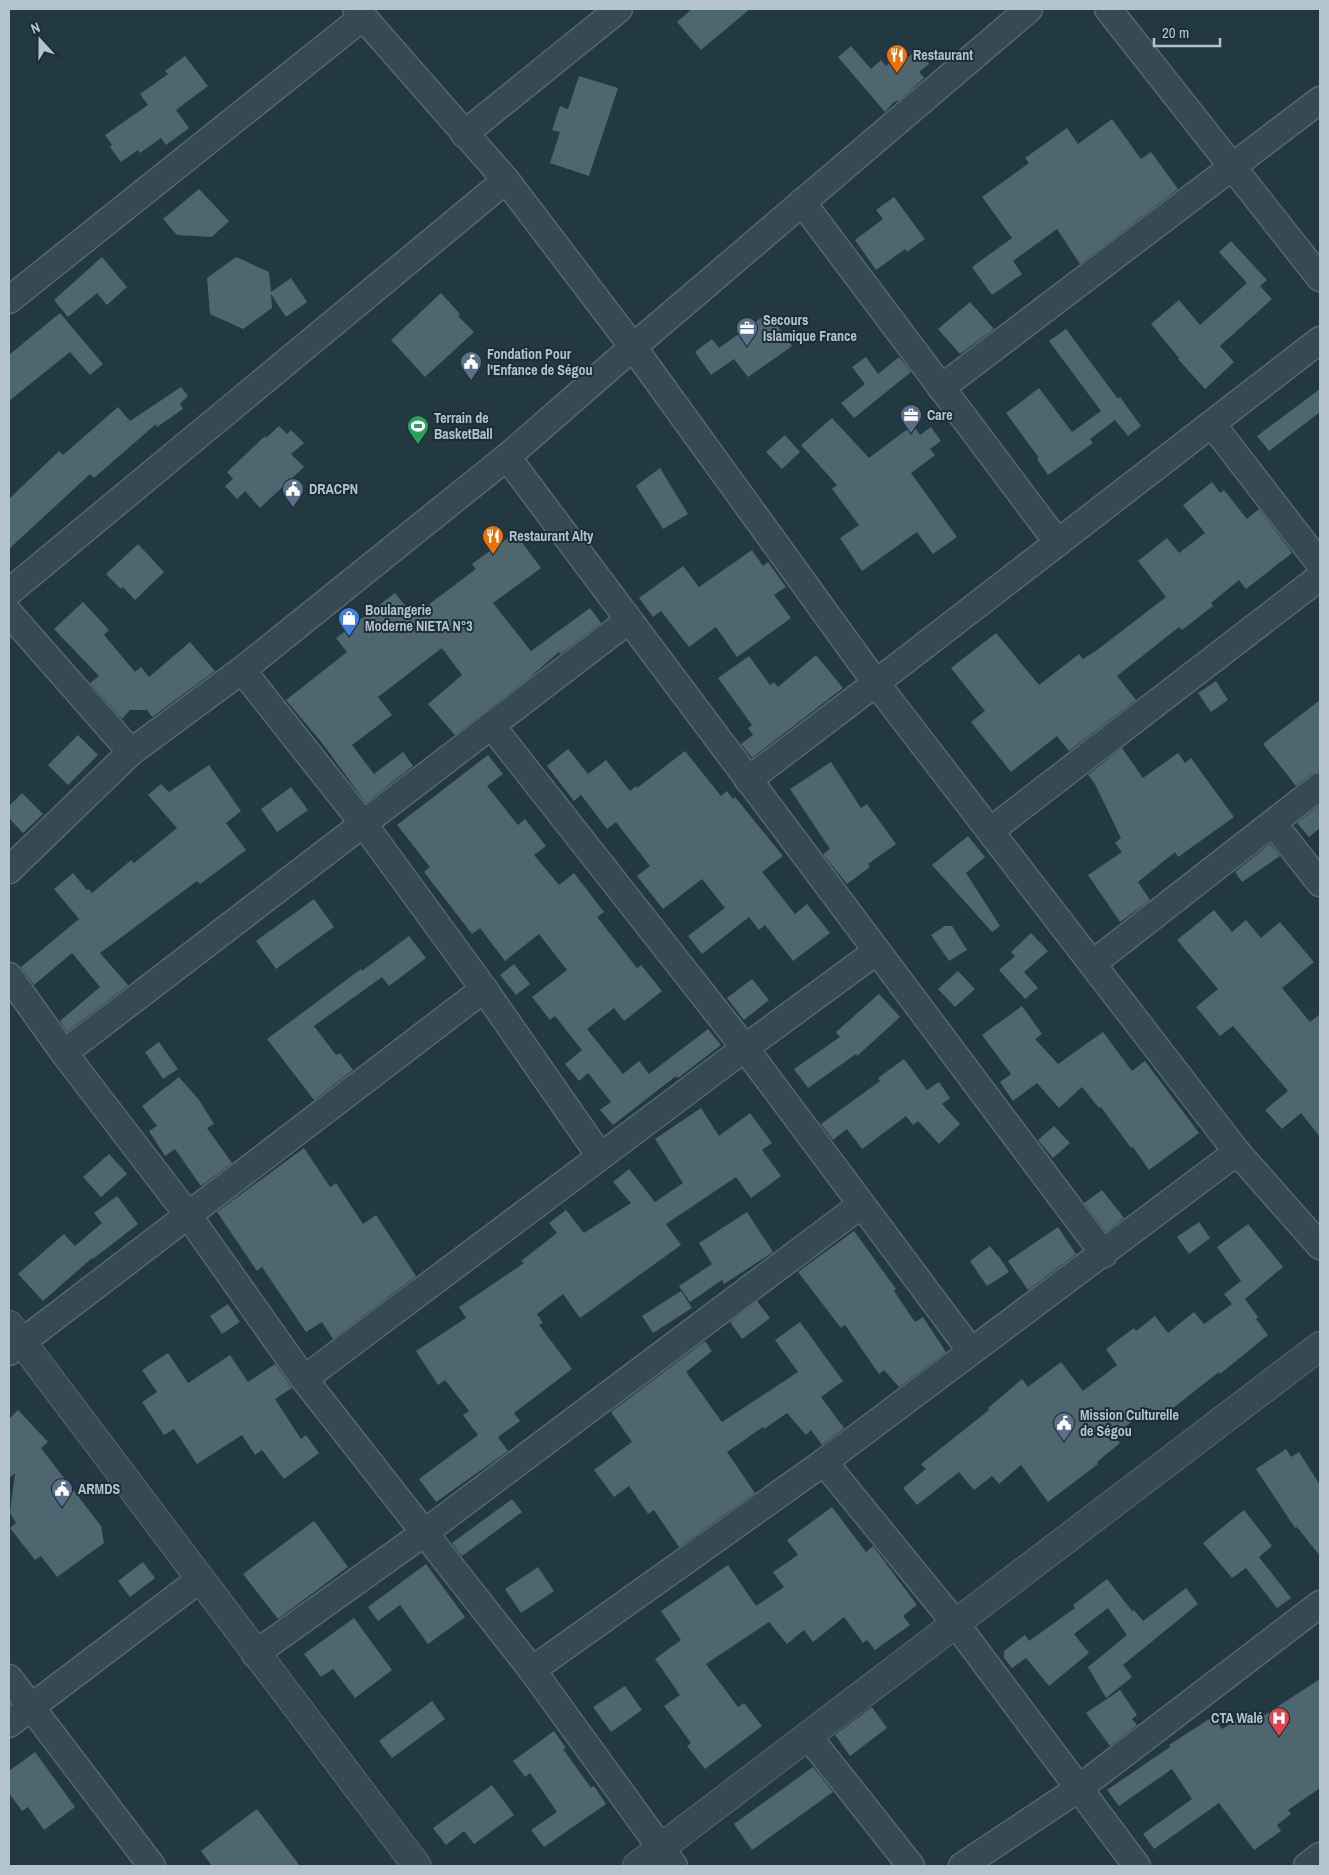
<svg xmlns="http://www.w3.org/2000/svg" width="1329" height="1875" font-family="'Archivo Narrow',sans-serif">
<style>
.building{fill:#4e6670}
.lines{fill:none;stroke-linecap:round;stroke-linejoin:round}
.minor-casing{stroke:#55676f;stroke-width:29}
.tertiary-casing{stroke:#55676f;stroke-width:30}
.minor{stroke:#374a52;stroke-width:26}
.tertiary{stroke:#374a52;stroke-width:28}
.labels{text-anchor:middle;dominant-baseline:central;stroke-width:4;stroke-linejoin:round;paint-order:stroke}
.poi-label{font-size:14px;font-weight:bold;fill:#b4c4cc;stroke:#1c2f37;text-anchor:start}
</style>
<rect width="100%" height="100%" fill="#233942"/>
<g class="building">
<path d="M692,9H750L701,50L677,22Z"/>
<path d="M851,46L871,69L881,60L886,66L902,52L907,58L917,50L929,64L919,72L924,78L900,100L894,102L885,112L838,57Z"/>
<path d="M185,56L208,86L176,110L189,128L166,145L161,138L140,153L138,150L121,162L110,147L112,145L105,135L148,105L140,94L168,74L165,71Z"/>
<path d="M579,76L618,88L589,176L550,163L560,132L552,130L560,106L568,109Z"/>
<path d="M1112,119L1141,159L1151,152L1178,189L1080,264L1057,229L1013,261L1022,274L992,295L972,267L1012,238L982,197L1029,163L1025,158L1067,128L1078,144Z"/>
<path d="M199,189L229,221L212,237L177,235L163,219Z"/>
<path d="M894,197L925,239L907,252L905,249L876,270L855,240L883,219L876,210Z"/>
<path d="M1231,241L1267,280L1260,286L1272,299L1220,346L1234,362L1205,389L1178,359L1179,358L1151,324L1179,300L1200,325L1247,283L1219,252Z"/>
<path d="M102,257L127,287L107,305L97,293L68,317L54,300Z"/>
<path d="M236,257L269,272L271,292L291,278L307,302L286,317L271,294L272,308L243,329L210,314L207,278Z"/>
<path d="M441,293L460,314L458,316L474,332L425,377L391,340Z"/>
<path d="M970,302L994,329L960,354L938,329Z"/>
<path d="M60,313L103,364L90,375L70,352L9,401V355Z"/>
<path d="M768,313L792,346L748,377L734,359L711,375L695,352L712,339L719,348Z"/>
<path d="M1066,329L1118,399L1120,397L1141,426L1128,436L1115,420L1090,439L1093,443L1048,475L1037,459L1039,458L1006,413L1039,388L1072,432L1101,411L1049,341Z"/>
<path d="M866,357L878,374L899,357L911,372L854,418L841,403L865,384L852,367Z"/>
<path d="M181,387L188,396L180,404L183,409L157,427L156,424L94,478L90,474L9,549V499L59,451L63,455L118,407L130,421Z"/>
<path d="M1320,389V412L1269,451L1257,436Z"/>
<path d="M832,418L869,458L913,425L920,435L931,427L941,441L930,449L935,455L911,473L957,537L933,554L917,532L862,571L840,538L859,525L832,489L837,485L801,445Z"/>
<path d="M279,426L287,434L291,430L304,443L291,454L304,467L260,508L245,491L237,499L225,486L233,479L227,472L265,436L266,438Z"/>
<path d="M785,435L800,452L782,469L766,452Z"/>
<path d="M660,468L688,514L663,529L636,486Z"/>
<path d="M1212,482L1220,493L1224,490L1247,519L1259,509L1292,553L1246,589L1239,580L1211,603L1213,606L1182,630L1179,627L1117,676L1136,700L1069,751L1057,736L1011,772L971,722L985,711L951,668L996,633L1039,685L1079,654L1083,659L1097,650L1166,597L1138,561L1167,538L1179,553L1205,533L1183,505Z"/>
<path d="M515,533L541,568L493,603L531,651L590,608L601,623L560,654L559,652L529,678L455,735L428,704L462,675L442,648L378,697L392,715L352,745L374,774L403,752L413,766L366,803L322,743L286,700L347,652L336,638L395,593L412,614L422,606L424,608L476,569L472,564Z"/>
<path d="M138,544L164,572L135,600L123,587L121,589L106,574Z"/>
<path d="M752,550L763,566L768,562L786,587L774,595L791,618L737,657L716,627L689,647L661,611L653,617L639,598L683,566L699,587Z"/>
<path d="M83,602L109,630L104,635L135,672L141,667L149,677L190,642L215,671L152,717L147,710H130L122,719L90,683L99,676L54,629Z"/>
<path d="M816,655L843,688L752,758L741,744L753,735L748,728L752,725L718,678L749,656L770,685L774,682L778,687Z"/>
<path d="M1216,681L1228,700L1211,712L1198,693Z"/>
<path d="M1320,700V771L1311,774L1296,786L1263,744Z"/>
<path d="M78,735L98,755L68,785L48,765Z"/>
<path d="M1122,748L1143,778L1178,753L1185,763L1191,758L1234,817L1178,857L1175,852L1138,882L1150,900L1120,922L1088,875L1122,852L1115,843L1121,838L1095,784L1088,775Z"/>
<path d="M568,749L588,774L606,760L630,791L636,786L637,788L685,751L721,796L727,791L733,799L735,797L783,856L762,872L795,914L807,904L830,933L793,961L765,925L759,930L749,917L702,954L688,936L725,908L702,879L663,909L637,876L650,866L616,822L607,829L581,795L574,801L547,766Z"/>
<path d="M488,755L503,774L487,786L518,825L525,819L546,846L534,855L559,885L574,873L604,912L597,917L637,968L641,965L662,991L624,1021L614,1008L587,1029L623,1074L639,1061L649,1074L708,1029L721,1045L678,1078L676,1076L613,1125L600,1110L611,1102L588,1073L579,1081L565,1064L582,1050L555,1016L550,1020L532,997L567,970L539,934L505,961L480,928L472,934L424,872L430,867L397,825Z"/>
<path d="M831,762L861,808L867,804L896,844L868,864L870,867L847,884L823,854L830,849L790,789Z"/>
<path d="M209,765L241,811L226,823L246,850L200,884L197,881L100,953L128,985L67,1032L60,1021L100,987L72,953L34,985L21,967L79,919L54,889L73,873L87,890L89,889L92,893L131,860L134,863L177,828L148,795L161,784L169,792Z"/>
<path d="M291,787L308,810L277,832L261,809Z"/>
<path d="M22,793L43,814L23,833L9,818V806Z"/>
<path d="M1320,805V828L1309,837L1297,823Z"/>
<path d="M968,836L985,857L966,873L1000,926L992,932L932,865Z"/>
<path d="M1270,844L1280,856L1242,882L1235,872Z"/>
<path d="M314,899L334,927L276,969L256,941Z"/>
<path d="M1214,910L1232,932L1246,920L1261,938L1280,922L1314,962L1282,988L1310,1022L1320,1014V1137L1301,1113L1282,1129L1265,1110L1288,1091L1233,1026L1220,1036L1196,1007L1218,989L1177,940Z"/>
<path d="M945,926H952L967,950L949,961L931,935Z"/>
<path d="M1031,933L1048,951L1024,972L1038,988L1025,999L999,970L1015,956L1011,952Z"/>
<path d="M409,936L426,958L389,986L382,977L314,1026L336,1055L340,1053L353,1070L314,1100L267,1039L361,969L362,971Z"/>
<path d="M514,964L530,984L516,995L500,975Z"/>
<path d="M958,971L975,989L955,1007L938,989Z"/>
<path d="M752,979L769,1000L744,1020L727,998Z"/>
<path d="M879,994L900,1017L857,1056L856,1054L808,1088L794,1069L840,1037L836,1032Z"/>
<path d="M1022,1006L1042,1034L1035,1039L1058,1064L1103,1032L1132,1071L1145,1061L1199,1133L1149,1170L1133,1147L1131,1148L1101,1107L1099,1108L1082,1087L1059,1108L1037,1083L1013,1101L1000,1082L1011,1074L982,1035Z"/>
<path d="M159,1042L178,1069L163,1079L145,1052Z"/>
<path d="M904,1059L927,1090L939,1082L950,1098L942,1104L960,1124L939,1144L918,1121L913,1125L906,1116L862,1149L847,1129L833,1140L821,1124L880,1081L878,1078Z"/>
<path d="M179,1077L199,1100L214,1124L207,1128L232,1163L201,1186L175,1149L165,1156L149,1131L157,1126L142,1106Z"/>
<path d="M701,1108L719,1136L750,1113L772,1143L762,1150L781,1176L751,1198L736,1177L666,1224L681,1245L580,1318L563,1294L537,1314L543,1323L539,1325L572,1369L514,1413L520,1421L498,1437L508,1451L436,1502L419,1479L478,1435L463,1415L469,1411L445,1380L438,1385L416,1351L466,1318L459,1307L524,1263L521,1261L557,1233L549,1223L566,1210L584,1233L631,1203L613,1182L629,1169L655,1202L683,1183L655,1139Z"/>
<path d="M1054,1126L1070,1143L1053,1158L1038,1140Z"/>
<path d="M304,1148L330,1187L336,1183L363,1224L376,1215L416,1276L333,1339L322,1322L306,1332L262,1267L257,1271L217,1212Z"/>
<path d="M109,1154L127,1174L101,1197L83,1177Z"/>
<path d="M1102,1190L1124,1218L1106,1232L1084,1203Z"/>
<path d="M117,1196L138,1224L93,1259L92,1258L43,1301L18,1274L64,1234L75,1246L102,1223L94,1213Z"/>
<path d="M747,1212L773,1252L724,1284L722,1280L690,1302L679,1286L712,1264L699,1243Z"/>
<path d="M1199,1222L1210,1238L1189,1254L1177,1237Z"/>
<path d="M1248,1224L1283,1267L1245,1299L1258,1317L1256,1319L1268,1335L1220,1374L1219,1372L1159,1419L1150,1408L1114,1435L1120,1443L1097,1462L1098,1464L1048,1502L1021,1465L999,1484L992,1476L974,1490L959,1472L917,1505L903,1488L926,1469L921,1464L989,1410L988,1408L1022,1379L1028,1387L1061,1362L1083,1391L1117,1365L1106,1349L1134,1328L1136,1331L1155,1316L1168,1333L1194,1312L1204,1324L1232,1304L1224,1294L1241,1281L1217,1247Z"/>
<path d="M1058,1227L1076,1254L1028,1290L1008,1261Z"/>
<path d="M854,1231L896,1289L894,1291L915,1322L923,1317L946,1352L899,1387L884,1370L879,1374L845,1325L841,1328L798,1272Z"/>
<path d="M990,1246L997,1255H998L1009,1272L987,1286L970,1261Z"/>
<path d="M681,1291L692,1308L653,1333L642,1316Z"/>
<path d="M757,1301L770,1318L742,1339L730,1322Z"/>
<path d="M228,1304L240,1322L222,1334L210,1316Z"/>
<path d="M800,1322L843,1381L821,1397L844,1428L822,1445L811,1430L806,1435L787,1413L764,1429L763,1427L727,1452L755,1493L679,1547L654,1510L648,1514L629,1486L614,1497L594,1470L632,1442L611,1412L705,1341L712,1351L686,1372L722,1422L798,1372L775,1340Z"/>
<path d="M168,1353L188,1383L230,1355L248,1382L275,1364L292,1388L275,1399L301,1439L306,1435L319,1453L284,1479L262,1450L255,1455L242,1435L197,1464L174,1429L164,1435L142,1402L157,1392L142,1370Z"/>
<path d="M18,1410L48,1442L41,1448L101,1526L104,1543L57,1577L41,1556L35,1560L10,1528L16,1523L10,1513L15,1473L9,1478V1419Z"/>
<path d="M1286,1449L1291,1457L1299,1452L1320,1485V1556L1297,1527L1295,1528L1256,1469Z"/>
<path d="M512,1499L522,1512L462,1556L452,1543Z"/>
<path d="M832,1507L866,1552L873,1546L917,1605L903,1616L910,1625L875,1650L867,1640L863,1643L844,1617L813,1642L804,1630L787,1644L769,1622L706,1664L738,1707L744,1703L762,1726L705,1769L687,1746L691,1743L664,1706L680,1695L655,1659L681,1640L661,1611L728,1565L756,1606L784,1587L773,1572L798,1555L787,1540Z"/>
<path d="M1244,1510L1272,1546L1259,1557L1291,1598L1277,1608L1246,1568L1232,1578L1203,1543Z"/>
<path d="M314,1521L348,1567L278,1619L243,1574Z"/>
<path d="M143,1562L155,1578L130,1597L118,1581Z"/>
<path d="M426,1564L465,1617L428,1644L400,1605L378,1621L368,1607Z"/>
<path d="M538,1567L554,1591L521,1613L505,1589Z"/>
<path d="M1107,1579L1132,1611L1134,1610L1143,1621L1186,1588L1198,1604L1123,1665L1132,1677L1106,1698L1088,1667L1127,1635L1108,1608L1074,1634L1089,1653L1049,1686L1026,1658L1012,1668L1004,1658V1651L1025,1635L1029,1641L1075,1608L1073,1605Z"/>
<path d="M354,1618L392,1670L355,1698L333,1669L321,1677L304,1654Z"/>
<path d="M1320,1679V1788L1288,1810L1291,1814L1277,1825L1281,1831L1254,1850L1219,1803L1154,1849L1143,1834L1192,1799L1172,1769L1119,1806L1107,1790L1170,1747L1169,1745L1214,1716L1222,1729L1249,1713L1254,1722Z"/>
<path d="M625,1686L642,1710L611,1732L593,1707Z"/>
<path d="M1120,1690L1137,1715L1132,1719L1137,1725L1110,1746L1086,1713Z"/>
<path d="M432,1701L445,1719L392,1758L379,1741Z"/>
<path d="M872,1707L887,1728L850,1756L835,1735Z"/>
<path d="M554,1731L566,1748L563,1749L591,1788L594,1786L606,1804L544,1847L531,1830L557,1812L530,1773L525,1777L513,1761Z"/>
<path d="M35,1752L75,1807L44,1830L28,1807L22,1811L9,1793V1771Z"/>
<path d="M813,1767L833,1792L752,1850L734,1824Z"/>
<path d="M492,1785L514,1815L474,1844L464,1831L446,1845L433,1828Z"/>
<path d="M257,1809L300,1866H212L201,1851Z"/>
</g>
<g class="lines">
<g class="minor-casing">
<g id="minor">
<path d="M356,9L506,180L633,347L876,683L1237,1152L1320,1246"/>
<path d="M1108,9L1320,278"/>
<path d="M464,134L619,9"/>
<path d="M802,202L1058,543"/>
<path d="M9,300L363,17"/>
<path d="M941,388L1320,100"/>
<path d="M1212,424L1320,564"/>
<path d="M507,457L1104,1254"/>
<path d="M9,592L506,180"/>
<path d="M9,613L131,752"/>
<path d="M242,670L363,823L484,989L600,1156"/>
<path d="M491,725L745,1048L971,1351"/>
<path d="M748,780L876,683L1320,340"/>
<path d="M1273,823L1320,883"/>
<path d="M990,831L1320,577"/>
<path d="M9,870L131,752L242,670L507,457L633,347L1029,9"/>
<path d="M1092,964L1320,786"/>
<path d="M9,976L64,1053L188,1215L304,1379L532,1670L674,1866"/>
<path d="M64,1053L629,620"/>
<path d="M9,1352L484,989"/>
<path d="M304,1379L745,1048L877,951"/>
<path d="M824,1462L956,1624L1137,1866"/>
<path d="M255,1654L424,1533L861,1205"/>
<path d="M532,1670L824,1462L1237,1152"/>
<path d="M9,1678L152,1866"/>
<path d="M9,1724L200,1579"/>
<path d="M808,1736L911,1866"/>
<path d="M962,1866L1078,1789L1320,1604"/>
<path d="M1307,1866L1320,1856"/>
</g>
</g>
<g class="tertiary-casing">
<g id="tertiary">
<path d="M9,1325L417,1866"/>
<path d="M637,1866L1320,1346"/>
</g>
</g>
<use href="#minor" class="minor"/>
<use href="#tertiary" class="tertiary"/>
</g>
<defs>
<g id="restaurant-pin" transform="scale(1.125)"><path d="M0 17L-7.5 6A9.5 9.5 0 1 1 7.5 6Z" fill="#e8710a" stroke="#1c2f37"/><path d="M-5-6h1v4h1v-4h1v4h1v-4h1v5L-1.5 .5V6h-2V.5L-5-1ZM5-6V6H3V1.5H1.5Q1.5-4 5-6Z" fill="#fff"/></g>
<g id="office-pin" transform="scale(1.125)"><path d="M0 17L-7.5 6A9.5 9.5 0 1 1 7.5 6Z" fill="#5c6f8a" stroke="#1c2f37"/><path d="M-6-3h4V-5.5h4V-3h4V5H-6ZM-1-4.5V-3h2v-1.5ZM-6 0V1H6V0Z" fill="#fff"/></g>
<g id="civic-pin" transform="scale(1.125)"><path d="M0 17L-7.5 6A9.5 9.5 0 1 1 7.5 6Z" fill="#5c6f8a" stroke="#1c2f37"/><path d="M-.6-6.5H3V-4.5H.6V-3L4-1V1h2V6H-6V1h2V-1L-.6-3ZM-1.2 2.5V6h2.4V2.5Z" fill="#fff"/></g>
<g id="stadium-pin" transform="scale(1.125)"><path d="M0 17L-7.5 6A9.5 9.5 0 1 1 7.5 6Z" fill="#2e9e5b" stroke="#1c2f37"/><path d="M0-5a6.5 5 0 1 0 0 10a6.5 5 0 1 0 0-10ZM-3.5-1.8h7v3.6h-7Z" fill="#fff"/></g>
<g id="shop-pin" transform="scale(1.125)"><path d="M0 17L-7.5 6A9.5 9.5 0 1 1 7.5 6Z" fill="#3f7fe0" stroke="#1c2f37"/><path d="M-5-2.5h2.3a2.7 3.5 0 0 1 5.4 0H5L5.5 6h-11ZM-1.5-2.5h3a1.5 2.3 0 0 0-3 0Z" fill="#fff"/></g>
<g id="hospital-pin" transform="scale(1.125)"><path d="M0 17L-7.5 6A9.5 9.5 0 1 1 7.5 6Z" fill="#e0444e" stroke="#1c2f37"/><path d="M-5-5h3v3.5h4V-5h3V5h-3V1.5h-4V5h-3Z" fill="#fff"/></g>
</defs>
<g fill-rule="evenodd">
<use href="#restaurant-pin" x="897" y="55"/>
<use href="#office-pin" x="747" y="328"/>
<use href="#civic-pin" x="471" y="362"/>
<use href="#office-pin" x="911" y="415"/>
<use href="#stadium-pin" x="418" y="426"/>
<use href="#civic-pin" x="293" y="489"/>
<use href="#restaurant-pin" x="493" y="536"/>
<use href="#shop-pin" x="349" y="618"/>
<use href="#civic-pin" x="1064" y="1423"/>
<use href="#civic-pin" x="62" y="1489"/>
<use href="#hospital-pin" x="1279" y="1718"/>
</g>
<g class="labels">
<g class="poi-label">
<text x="913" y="55">Restaurant</text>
<text x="763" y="320">Secours<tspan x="763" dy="16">Islamique France</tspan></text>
<text x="487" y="354">Fondation Pour<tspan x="487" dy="16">l'Enfance de Ségou</tspan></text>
<text x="927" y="415">Care</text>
<text x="434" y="418">Terrain de<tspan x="434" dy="16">BasketBall</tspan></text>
<text x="309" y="489">DRACPN</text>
<text x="509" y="536">Restaurant Alty</text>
<text x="365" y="610">Boulangerie<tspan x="365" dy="16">Moderne NIETA N°3</tspan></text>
<text x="1080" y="1415">Mission Culturelle<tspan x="1080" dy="16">de Ségou</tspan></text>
<text x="78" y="1489">ARMDS</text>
<text x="1263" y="1718" text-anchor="end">CTA Walé</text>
</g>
</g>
<rect width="1329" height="1875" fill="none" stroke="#b4c4cc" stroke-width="20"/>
<g transform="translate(40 40) rotate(339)" stroke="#1c2f37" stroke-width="4" paint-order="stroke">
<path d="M0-4L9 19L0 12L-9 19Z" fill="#b4c4cc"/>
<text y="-8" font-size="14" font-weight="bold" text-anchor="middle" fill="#b4c4cc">N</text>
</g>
<path d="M1154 38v8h66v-8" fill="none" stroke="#b4c4cc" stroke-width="2.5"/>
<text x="1162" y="38" font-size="15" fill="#b4c4cc" stroke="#1c2f37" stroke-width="4" paint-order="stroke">20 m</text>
</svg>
